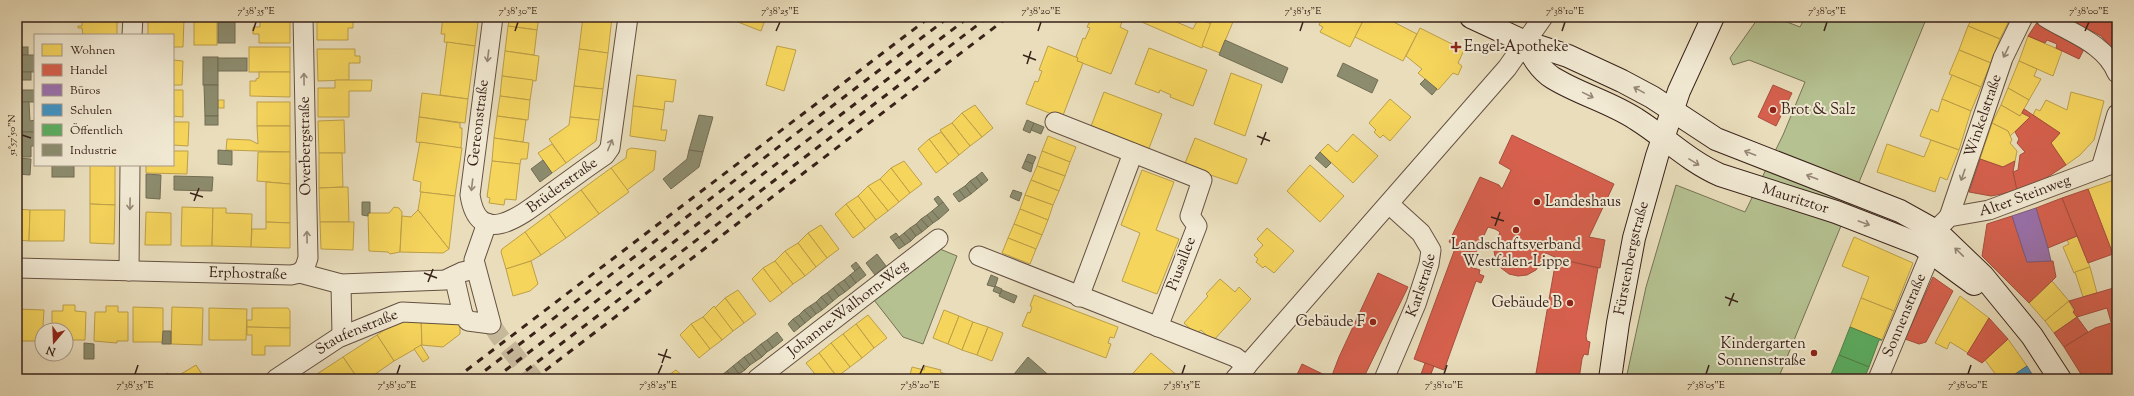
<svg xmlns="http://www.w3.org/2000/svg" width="2134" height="396" font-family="'Sorts Mill Goudy',serif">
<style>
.green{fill:#b5c191;stroke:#777256}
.homes{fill:#f6d55c;stroke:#bd9f48}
.shops{fill:#d6604d;stroke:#a74d3e}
.offices{fill:#9970ab;stroke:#7c5980}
.schools{fill:#4393c3;stroke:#407190}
.public{fill:#5aae61;stroke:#50844c}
.industry{fill:#8c8c6e;stroke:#736c55}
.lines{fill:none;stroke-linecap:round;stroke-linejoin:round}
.street-tunnel{stroke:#c6b89b;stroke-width:19;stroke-dasharray:19 10;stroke-linecap:butt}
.street-casing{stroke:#655142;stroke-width:21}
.secondary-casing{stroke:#39221a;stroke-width:24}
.street{stroke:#f1e9d3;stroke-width:19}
.secondary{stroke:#f1e9d3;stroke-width:22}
.rail{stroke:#39221a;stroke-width:3;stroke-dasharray:7 7;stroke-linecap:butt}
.oneway{stroke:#958676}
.ticks{fill:none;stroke:#39221a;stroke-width:1.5}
.poi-dot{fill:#8f2418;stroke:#f1e9d3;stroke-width:1.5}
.labels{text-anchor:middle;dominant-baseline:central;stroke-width:4;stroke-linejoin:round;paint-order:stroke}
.poi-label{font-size:15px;fill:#39221a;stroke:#f1e9d3;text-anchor:start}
.street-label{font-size:15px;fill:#39221a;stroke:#f1e9d3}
.neatline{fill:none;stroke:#39221a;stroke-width:1.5}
.ticks-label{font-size:10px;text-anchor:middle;fill:#39221a}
</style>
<rect width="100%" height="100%" fill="#e9ddbb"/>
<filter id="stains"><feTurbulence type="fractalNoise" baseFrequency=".005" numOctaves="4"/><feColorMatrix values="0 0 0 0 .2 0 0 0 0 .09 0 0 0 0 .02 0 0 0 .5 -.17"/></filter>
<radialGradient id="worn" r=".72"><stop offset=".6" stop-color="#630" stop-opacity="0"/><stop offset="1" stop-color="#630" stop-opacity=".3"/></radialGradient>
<g class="green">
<path d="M1759,17H1774L1800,27L1805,17H1927L1778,379H1626L1646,287L1676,185L1745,212L1783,135L1805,82L1749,60L1733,65L1730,58Z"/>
<path d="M940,249L957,256L923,344L903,337L874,300Z"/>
</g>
<g class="homes">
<path d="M82,17H117V35H83L82,28H78V26H82Z"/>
<path d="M317,17H348V19H353V28H348V40H317Z"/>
<path d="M443,17H478V22Z"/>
<path d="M443,17L478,22L475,46L444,42L445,34H441Z"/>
<path d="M510,17H539L537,30L508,26Z"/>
<path d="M583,17H612L608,53L579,49Z"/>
<path d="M725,17H766L761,31Z"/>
<path d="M1092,17H1124L1120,27L1128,31L1111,74L1077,61L1078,58L1076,57L1083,38L1085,39L1090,28L1087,27Z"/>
<path d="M1138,17H1165L1193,29L1198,19L1212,24L1202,48L1137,20Z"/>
<path d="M1213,17H1235L1220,53L1202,46Z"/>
<path d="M1310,17H1365L1350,47L1320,32L1323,27L1319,25L1321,21Z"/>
<path d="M1365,17H1384L1417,34L1403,61L1355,37Z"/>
<path d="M1973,17H2011L2000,39L1968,26Z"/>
<path d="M148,18H184L183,47H173V35H148Z"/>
<rect x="194" y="18" width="23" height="27"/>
<path d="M260,18H290V43H259V34H253V27H260Z"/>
<path d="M508,26L537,30L534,55L505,51Z"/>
<path d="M1968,26L2000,39L1991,63L1959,50Z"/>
<path d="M1420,28L1464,50L1458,63L1462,66L1458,75L1453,73L1438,90L1418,73L1422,69L1406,56Z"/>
<path d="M2028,36L2062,51L2053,76L2019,61Z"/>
<path d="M447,42L475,46L468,99L440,95Z"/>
<path d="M777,46L796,50L784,91L766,85Z"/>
<path d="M1048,46L1078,58L1077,61L1083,63L1062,118L1026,104L1035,81L1038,82L1042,71L1039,70Z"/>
<rect x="249" y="47" width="41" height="25"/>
<path d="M1149,48L1207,70L1193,106L1170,97L1171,95L1160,90L1159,93L1135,84Z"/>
<path d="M317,49H355V56H360V63H349V80L318,81Z"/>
<path d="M579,49L608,53L603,89L574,86Z"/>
<path d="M1959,50L1991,63L1981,87L1949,74Z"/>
<path d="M505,51L539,56L536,81L502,76Z"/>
<path d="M173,60L183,61L182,85H173Z"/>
<path d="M2019,61L2037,69L2034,76L2041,79L2029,100L2008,88Z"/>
<path d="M259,72H290V97L250,96V81H256V79L259,78Z"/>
<path d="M1231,73L1262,85L1245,136L1214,124Z"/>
<path d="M637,75L676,80L673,102L665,101L664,110L633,106Z"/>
<path d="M1952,75L1981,87L1971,111L1942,99Z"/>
<path d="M502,76L533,80L530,100L500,96Z"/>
<path d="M335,80H372L371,91H349V117H318V88H335Z"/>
<path d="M574,86L603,89L599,120L570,117Z"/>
<path d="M2008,88L2029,100L2020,116L2001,105Z"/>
<path d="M173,90H183V117L173,116Z"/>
<path d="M1104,92L1162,114L1148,151L1090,129Z"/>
<path d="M2071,92L2104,101L2094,140L2080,155L2066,165L2051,143L2060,133L2033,115L2036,109L2040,111L2046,100L2067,110Z"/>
<path d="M422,93L468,99L465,123L419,117Z"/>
<path d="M500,96L530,100L528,120L497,116Z"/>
<path d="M1390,99L1411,117L1390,141L1383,135L1380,138L1374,132L1376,130L1369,123Z"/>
<path d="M1942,99L1971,111L1959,150L1920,136L1931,109L1938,112Z"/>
<rect x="218" y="100" width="6" height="8"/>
<rect x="257" y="102" width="33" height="24"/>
<path d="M975,105L993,128L982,137L962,113Z"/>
<path d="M2001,105L2020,116L2022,113L2030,117L2010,136L2008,131L1992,123Z"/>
<path d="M633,106L664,110L661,130H667L665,141L630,136Z"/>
<path d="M962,113L982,137L970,146L952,123Z"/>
<path d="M497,116L526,120L523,142L494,138Z"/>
<path d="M419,117L460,123V128H462V134L461,148L416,142Z"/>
<path d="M570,117L599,120L596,141L566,163L549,139L569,125Z"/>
<path d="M344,120L345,153H319L318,121Z"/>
<path d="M173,122H189L188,146L173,145Z"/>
<path d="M952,123L970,146L959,155L940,130Z"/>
<path d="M1992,123L2008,131L2012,140L2010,143L2017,151L2015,161L2003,167L1980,159Z"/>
<path d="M257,126H290V152L226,150L227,139L250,140L258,144Z"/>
<path d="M941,132L959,155L948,164L929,139Z"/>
<path d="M1353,134L1378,156L1353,183L1320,152L1328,144L1337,152Z"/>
<path d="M1048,136L1076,147L1070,162L1042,151Z"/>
<path d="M494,138L529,143L527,159H521L520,164L492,161Z"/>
<path d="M1195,138L1247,159L1237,184L1184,166Z"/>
<path d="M929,139L948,164L936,173L918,149Z"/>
<path d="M1931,140L1959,150L1947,180L1940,177L1935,192L1877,172L1887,144L1924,157Z"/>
<path d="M420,142L462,148L455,196L420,192L421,182L413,180Z"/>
<path d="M552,144L566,163L552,173L538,153Z"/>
<path d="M631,148L656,151L654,170L627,190L611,168L626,158L627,150Z"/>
<path d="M173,151H188L187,174L146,173V165H173Z"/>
<path d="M1042,151L1070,162L1065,176L1037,166Z"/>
<path d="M258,152H290V184L257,181Z"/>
<path d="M319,153H342L343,187L319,188Z"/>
<path d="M492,161L520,164L516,200L505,199L504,205L489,203L490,198L487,197Z"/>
<path d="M904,161L922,184L910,193L891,168Z"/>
<path d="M90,165L115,166V205L90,204Z"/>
<path d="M1310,165L1344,196L1320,222L1287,191Z"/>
<path d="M1037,166L1065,176L1059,191L1031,180Z"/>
<path d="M611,168L629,192L599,214L581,190Z"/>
<path d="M891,168L910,193L899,202L880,179Z"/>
<path d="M1142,170L1174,182L1156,230L1179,239L1157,294L1122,281L1140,233L1121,225Z"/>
<path d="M880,179L899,202L888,211L868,186Z"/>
<path d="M2117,179V259L2115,260L2088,189Z"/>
<path d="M1031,180L1059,191L1053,205L1025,195Z"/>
<path d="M266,182L290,184V223L266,222Z"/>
<path d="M868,186L888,211L876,220L858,196Z"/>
<path d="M348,187L349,222H320L319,188Z"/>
<path d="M581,190L599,214L566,238L549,214Z"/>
<path d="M421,192L455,196L449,249L418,210Z"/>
<path d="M1025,195L1053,205L1048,220L1020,209Z"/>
<path d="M858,196L876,220L865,229L846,204Z"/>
<path d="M90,204L115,205L114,244L90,243Z"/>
<path d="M846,204L865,229L853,238L835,214Z"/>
<path d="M182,207L213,208L212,246H181Z"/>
<path d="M394,207L399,208L402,212L400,252L390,254L388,252L369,251L368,213H389Z"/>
<path d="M213,208H226V213L252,214L251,247L212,246Z"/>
<path d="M17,209L30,210L29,241L17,240Z"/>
<path d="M1020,209L1048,220L1042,235L1014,224Z"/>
<path d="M30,210H65L64,241H29Z"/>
<path d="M418,210L449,249L443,253L400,252L402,216L411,217Z"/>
<path d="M146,212L171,213V245H145Z"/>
<path d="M549,214L566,238L541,255L525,232Z"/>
<path d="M266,222L290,223V248L251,247L252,229H266Z"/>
<path d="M320,222H354L353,250L321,249Z"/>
<path d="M1014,224L1042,235L1036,249L1008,238Z"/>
<path d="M821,225L839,249L827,258L808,233Z"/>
<path d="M1267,228L1294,251L1274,273L1265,266L1263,268L1256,262L1258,259L1254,255L1263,245L1257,239Z"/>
<path d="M525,232L541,255L531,261L506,269L501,252L502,249Z"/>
<path d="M808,233L827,258L816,267L798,243Z"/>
<path d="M2077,236L2090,267L2074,273L2063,247L2069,244L2067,240Z"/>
<path d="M1854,237L1913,263L1894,311L1861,298L1869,277L1842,266Z"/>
<path d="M1008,238L1036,249L1030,264L1002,253Z"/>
<path d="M798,243L816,267L805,276L785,251Z"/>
<path d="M785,251L805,276L793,284L775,261Z"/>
<path d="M531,261L538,284L530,291L513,296L506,269Z"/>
<path d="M775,261L793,284L782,293L763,268Z"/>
<path d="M2090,267L2097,293L2083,297L2075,272Z"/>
<path d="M763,268L782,293L770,302L752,279Z"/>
<path d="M1220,279L1235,292L1239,287L1251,299L1213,341L1201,330L1196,334L1184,323L1208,296L1206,294Z"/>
<path d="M2052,281L2069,301L2045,321L2029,303Z"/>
<path d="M738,290L756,314L744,323L725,298Z"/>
<path d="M1034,295L1118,327L1114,338L1110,337L1108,343L1111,344L1106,358L1022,326L1028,312L1030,313L1032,307L1030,306Z"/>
<path d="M1960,296L1989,318L1968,353L1950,342L1947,349L1935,343Z"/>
<path d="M725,298L744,323L733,331L715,308Z"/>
<path d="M1861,298L1894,311L1882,340L1850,327Z"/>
<path d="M2069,301L2077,317L2054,333L2045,321Z"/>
<path d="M63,305H75V311L86,312L85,340H66V330H52V311H63Z"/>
<path d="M106,306H118V312H128V341H117V343L94,341L95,312H106Z"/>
<path d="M714,306L733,331L722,340L703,317Z"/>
<path d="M133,307L163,308V342H133Z"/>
<path d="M172,307L203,308L202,345L171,344Z"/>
<path d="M209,308L247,309L246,340H209Z"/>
<path d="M252,308H288L290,311V328L247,327V320H252Z"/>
<path d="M17,309L44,310L42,341H17Z"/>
<path d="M944,310L959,316L948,344L933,338Z"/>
<path d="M868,315L887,338L874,348L856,324Z"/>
<path d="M405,316L421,317L422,345L394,361L377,335Z"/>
<path d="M959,316L973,322L962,350L948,344Z"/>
<path d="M421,317L460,322V334L443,347L422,345Z"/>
<path d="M703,317L722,340L710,349L691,324Z"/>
<path d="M973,322L988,327L977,355L962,350Z"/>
<path d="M691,324L710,349L699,358L680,335Z"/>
<path d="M856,324L874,348L862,358L843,334Z"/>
<path d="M247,327L290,328V346H265V355H252V335H247Z"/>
<path d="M988,327L1003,333L992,361L977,355Z"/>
<path d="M843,334L862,358L850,367L831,343Z"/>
<path d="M377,335L394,361L368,379H358L343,357Z"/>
<path d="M2008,339L2027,366L2008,379H1999L1985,360Z"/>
<path d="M831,343L850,367L837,377L819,353Z"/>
<path d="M421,345L429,358L423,362L414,349Z"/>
<path d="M819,353L837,377L834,379H819L806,363Z"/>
<path d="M1151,353L1180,378L1179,379H1128Z"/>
<path d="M343,357L358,379H316L314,376Z"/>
<path d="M196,365L205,379H185L181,374Z"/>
<path d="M925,366L941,370L940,372L953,377L954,375L962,379H909L912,367L924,370Z"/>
<path d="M676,370L686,379H663Z"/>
<path d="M168,373L172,379H158Z"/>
</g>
<g class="shops">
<path d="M2056,17H2117V46L2114,50L2101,36L2071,20L2068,24Z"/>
<path d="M2040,18L2085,47L2079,59L2056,48L2057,44L2047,40L2045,43L2028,36Z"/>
<path d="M1773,85L1792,93L1776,126L1758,117Z"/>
<path d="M2024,109L2060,133L2051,143L2066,165L2043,180L2017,191L2013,172L2018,170L2020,155L2025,152L2017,143L2019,139L2015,132L2030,117L2022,113Z"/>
<path d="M1512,135L1614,184L1589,237L1605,240L1600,268L1559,259L1546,253L1536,270L1527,275L1518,276L1509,274L1501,268L1496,261L1494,251L1500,232L1495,229L1488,227L1475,254L1449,242L1480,177L1499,185L1502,189L1511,170L1499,163Z"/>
<path d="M1980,159L2003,167L2015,161L2013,172L2017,191L1991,196L1969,192Z"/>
<path d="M2088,189L2113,254L2088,263L2062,198Z"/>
<path d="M2062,198L2077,236L2048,248L2036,208Z"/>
<path d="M2012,216L2027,262L2053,261L2056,277L2029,303L1982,256L1987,224Z"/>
<path d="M1456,246L1473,254L1468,266L1480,270L1479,274L1484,276L1481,283L1476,281L1444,370L1414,359Z"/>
<path d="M1559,259L1598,268L1586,336L1587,341L1590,342L1588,355L1584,354L1582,359L1579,379H1535L1554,271Z"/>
<path d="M1378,273L1408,287L1363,379H1332L1331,378L1339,357Z"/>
<path d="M1933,277L1953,291L1926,342L1919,344L1905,339Z"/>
<path d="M2117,287V321L2111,322L2107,308L2077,317L2073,312L2075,310L2069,301Z"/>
<path d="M2077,317L2088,332L2064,347L2054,333Z"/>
<path d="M1989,318L2008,339L1982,363L1967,354Z"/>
<path d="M2117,321V379H2084L2064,347L2095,328Z"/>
<path d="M1425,363L1434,366L1429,379H1417L1418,377H1420Z"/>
<path d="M1302,364L1331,378L1332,379H1295Z"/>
</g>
<path class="offices" d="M2036,208L2048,248L2051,261L2027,262L2012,216Z"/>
<path class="schools" d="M2027,366L2035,379H2008Z"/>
<g class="public">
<path d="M1850,327L1882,340H1879L1869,367L1839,355Z"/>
<path d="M1839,355L1869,367L1864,379H1829Z"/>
</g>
<g class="industry">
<rect x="218" y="18" width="17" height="25"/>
<path d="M1225,40L1288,68L1282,83L1219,55Z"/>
<rect x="17" y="47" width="11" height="8"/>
<rect x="17" y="55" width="18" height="17"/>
<rect x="203" y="57" width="15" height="28"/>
<rect x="218" y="58" width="29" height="13"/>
<path d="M1343,63L1378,80L1372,93L1337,76Z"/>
<rect x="17" y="72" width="14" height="8"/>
<path d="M1425,79L1437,89L1432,95L1420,84Z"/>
<path d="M204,85H218V116H205Z"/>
<rect x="17" y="90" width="18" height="12"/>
<path d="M17,102H29L30,121L35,120V132H17Z"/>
<path d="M699,115L713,117L703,152L689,150Z"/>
<rect x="205" y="116" width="13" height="9"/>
<path d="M1027,120L1034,123L1030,133L1023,130Z"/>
<path d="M1034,123L1044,127L1041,134L1031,130Z"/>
<path d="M20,132H35V146H31V157H20Z"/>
<path d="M218,150L232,151V165L218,164Z"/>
<path d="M689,150L703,152L699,167L671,189L663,179L687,159Z"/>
<path d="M1320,152L1331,163L1326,168L1315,158Z"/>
<path d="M1028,154L1036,157L1033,164L1025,161Z"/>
<path d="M17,158L31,159L30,175L17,174Z"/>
<path d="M543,160L552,173L540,182L531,169Z"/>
<path d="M1025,161L1033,164L1031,172L1022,168Z"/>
<rect x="52" y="165" width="22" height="12"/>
<path d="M982,172L988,180L982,185L976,177Z"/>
<path d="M146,174L161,175L160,199L146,198Z"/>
<path d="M174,176L213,177L212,191L174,190Z"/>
<path d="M976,177L982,185L977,189L970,181Z"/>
<path d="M970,181L977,189L971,194L965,186Z"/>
<path d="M965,186L971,194L965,198L959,190Z"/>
<path d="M959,190L965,198L959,202L953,194Z"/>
<path d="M1013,190L1022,193L1019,201L1010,197Z"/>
<path d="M938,196L943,202L939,206L934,199Z"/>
<path d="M362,202H370V213H368V216L362,215Z"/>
<path d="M943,202L949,210L939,219L932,211Z"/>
<path d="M932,211L939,219L933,223L927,215Z"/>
<path d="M927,215L933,223L928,227L921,219Z"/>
<path d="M921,219L928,227L922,232L916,224Z"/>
<path d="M916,224L922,232L916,236L910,228Z"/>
<path d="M910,228L916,236L911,241L904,233Z"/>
<path d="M896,233L899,237L893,241L890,237Z"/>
<path d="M904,233L911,241L905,245L899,237Z"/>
<path d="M899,237L905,245L899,249L893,241Z"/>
<path d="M877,254L886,266L875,275L866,263Z"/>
<path d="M856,262L860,267L855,271L851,266Z"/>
<path d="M860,267L866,275L856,283L850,275Z"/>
<path d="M850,275L856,283L850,288L844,280Z"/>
<path d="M991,275L998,278L995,287L987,285Z"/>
<path d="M844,280L850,288L845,292L838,284Z"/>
<path d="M838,284L845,292L839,296L833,288Z"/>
<path d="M995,286L1002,289L1000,294L993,291Z"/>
<path d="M833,288L839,296L833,301L827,293Z"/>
<path d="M1002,290L1017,296L1014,303L999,296Z"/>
<path d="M827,293L833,301L828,305L821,297Z"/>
<path d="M821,297L828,305L822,310L816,302Z"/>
<path d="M816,302L822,310L816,314L810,306Z"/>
<path d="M810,306L816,314L811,318L804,310Z"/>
<path d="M804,310L811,318L805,323L799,315Z"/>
<path d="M799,315L805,323L800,327L793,319Z"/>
<path d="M793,319L800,327L794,332L788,324Z"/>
<path d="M163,331H171V344H162Z"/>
<path d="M777,332L783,340L773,348L767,340Z"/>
<path d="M767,340L773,348L767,352L761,344Z"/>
<path d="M84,343L94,344V359H84Z"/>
<path d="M761,344L767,352L762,357L755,349Z"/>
<path d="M755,349L762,357L756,361L750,353Z"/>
<path d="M750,353L756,361L750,365L744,357Z"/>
<path d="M744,357L750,365L745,370L738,362Z"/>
<path d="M1028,357L1053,379H1010Z"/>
<path d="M738,362L745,370L739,374L733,366Z"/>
<path d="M733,366L739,374L733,379L727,371Z"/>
<path d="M727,371L733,379H725L722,375Z"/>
</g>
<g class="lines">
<path class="street-tunnel" d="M491,324L499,336L534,379"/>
<g class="street-casing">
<g id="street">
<path id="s1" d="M493,17L470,195C479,253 527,211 553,192C570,180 587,167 605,155L610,148L628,17"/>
<path d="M2045,17C2070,33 2105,43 2117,73"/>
<path d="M132,35L133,17"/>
<path d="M1055,122L1202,180L1190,216L1197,226L1158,327"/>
<path d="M2101,168L2117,114"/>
<path id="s2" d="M1949,217L2003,58L2023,17"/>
<path id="s3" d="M1942,224L1949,217L1989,210L2117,162"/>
<path d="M979,256L1235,357L1247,366"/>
<path id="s4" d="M17,268L291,275L300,273L341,284L445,280L462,272L475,269"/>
<path d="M129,271L130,165"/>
<path d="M300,273L305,267L308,258L303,17"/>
<path d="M454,276L463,315"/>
<path d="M341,284L342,336"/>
<path d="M1079,297L1133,153"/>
<path id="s5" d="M276,379L338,338L402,312L463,315L468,321L491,324L474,260L487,223"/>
<path id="s6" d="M757,379L938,239"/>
<path d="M1235,379L1507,68L1543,17"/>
<path id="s7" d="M1384,379L1416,304L1429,264L1431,250L1421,233L1389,204"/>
<path id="s8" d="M1878,379L1931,252"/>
</g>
</g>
<g class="secondary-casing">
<g id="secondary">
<path d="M1471,17L1525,42L1568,56L1622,81L1652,97L1716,139L1900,211L1936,231L1983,276L2032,336L2060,379"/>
<path id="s9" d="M1525,42C1532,56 1540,70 1553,78C1579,94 1610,102 1636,119C1665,137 1688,161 1720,175L1836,212L1921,245L1974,284"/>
<path id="s10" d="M1610,379L1618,323L1634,238L1657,156L1679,91L1713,17"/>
</g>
</g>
<use href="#street" class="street"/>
<use href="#secondary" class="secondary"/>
<g class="rail">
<path d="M455,379L930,17"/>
<path d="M474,379L949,17"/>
<path d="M494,379L969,17"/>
<path d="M515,379L988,17"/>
<path d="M534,379L1008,17"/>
</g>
</g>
<defs><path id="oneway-shaft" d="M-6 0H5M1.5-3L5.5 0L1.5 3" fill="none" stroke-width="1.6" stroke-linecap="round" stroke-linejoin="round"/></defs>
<g class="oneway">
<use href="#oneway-shaft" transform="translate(2006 52) rotate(116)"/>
<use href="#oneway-shaft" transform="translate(488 56) rotate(97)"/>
<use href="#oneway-shaft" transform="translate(304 79) rotate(-91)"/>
<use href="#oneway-shaft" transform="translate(1639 90) rotate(-151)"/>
<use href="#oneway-shaft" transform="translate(1588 95) rotate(26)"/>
<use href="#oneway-shaft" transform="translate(610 145) rotate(-68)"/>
<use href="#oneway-shaft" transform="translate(1750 153) rotate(-159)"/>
<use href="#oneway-shaft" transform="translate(1694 162) rotate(32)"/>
<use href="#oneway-shaft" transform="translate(1963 175) rotate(109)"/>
<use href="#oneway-shaft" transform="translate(1812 177) rotate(-159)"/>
<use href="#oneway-shaft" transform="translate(472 185) rotate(97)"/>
<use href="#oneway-shaft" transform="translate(130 204) rotate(91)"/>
<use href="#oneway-shaft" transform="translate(1864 223) rotate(20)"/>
<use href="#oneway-shaft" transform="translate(307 237) rotate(-91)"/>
<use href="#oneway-shaft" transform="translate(1959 252) rotate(-136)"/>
</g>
<path class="ticks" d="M253,31L256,22M515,31L518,22M776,31L780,22M1038,31L1041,22M1300,31L1303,22M1562,31L1565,22M1824,31L1827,22M2085,31L2089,22M1023,55L1036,60M1027,64L1031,51M22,135L31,138M1257,136L1270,141M1261,145L1266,132M190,193L203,197M194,201L199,188M1491,217L1504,221M1495,226L1500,212M424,273L437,278M428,282L433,269M1725,297L1738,302M1729,306L1734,293M658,354L671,358M662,363L667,349M135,374L138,365M397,374L400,365M658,374L662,365M920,374L924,365M1182,374L1185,365M1444,374L1447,365M1706,374L1709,365M1968,374L1971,365"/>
<g class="poi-dot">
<path d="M1454 41h4v4h4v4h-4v4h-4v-4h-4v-4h4z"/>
<circle cx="1773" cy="110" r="4"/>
<circle cx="1537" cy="202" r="4"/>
<circle cx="1516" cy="230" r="4"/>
<circle cx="1570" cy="303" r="4"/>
<circle cx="1373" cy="322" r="4"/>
<circle cx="1814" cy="353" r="4"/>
</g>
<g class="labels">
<g class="poi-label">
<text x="1464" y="47">Engel-Apotheke</text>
<text x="1781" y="110">Brot &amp; Salz</text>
<text x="1545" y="202">Landeshaus</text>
<text x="1516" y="245" text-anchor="middle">Landschaftsverband<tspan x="1516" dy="17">Westfalen-Lippe</tspan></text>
<text x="1562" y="303" text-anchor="end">Gebäude B</text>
<text x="1365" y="322" text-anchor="end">Gebäude F</text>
<text x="1806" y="344" text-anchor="end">Kindergarten<tspan x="1806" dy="17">Sonnenstraße</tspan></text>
</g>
<g class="street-label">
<text stroke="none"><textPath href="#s2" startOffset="107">Winkelstraße</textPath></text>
<text transform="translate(479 123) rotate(-83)">Gereonstraße</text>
<text transform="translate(306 146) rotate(-91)">Overbergstraße</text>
<text stroke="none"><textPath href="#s1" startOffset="301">Brüderstraße</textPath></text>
<text stroke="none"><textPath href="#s3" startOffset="89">Alter Steinweg</textPath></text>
<text stroke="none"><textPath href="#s9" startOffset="319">Mauritztor</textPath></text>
<text stroke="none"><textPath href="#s10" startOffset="123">Fürstenbergstraße</textPath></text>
<text transform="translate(1182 264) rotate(-69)">Piusallee</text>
<text stroke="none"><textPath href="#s4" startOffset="231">Erphostraße</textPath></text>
<text stroke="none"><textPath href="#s7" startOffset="101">Karlstraße</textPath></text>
<text stroke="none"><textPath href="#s6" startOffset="115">Johanne-Walhorn-Weg</textPath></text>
<text stroke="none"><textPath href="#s8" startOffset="69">Sonnenstraße</textPath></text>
<text stroke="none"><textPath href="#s5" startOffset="94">Staufenstraße</textPath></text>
</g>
</g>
<rect width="2134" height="396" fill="none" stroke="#e9ddbb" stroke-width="44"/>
<rect x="34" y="34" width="140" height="132" fill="#f1e9d3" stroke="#a79989"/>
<rect x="42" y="44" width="20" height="12" fill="#f6d55c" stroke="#a79989"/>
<text x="70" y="54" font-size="12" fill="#39221a">Wohnen</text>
<rect x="42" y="64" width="20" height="12" fill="#d6604d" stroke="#a79989"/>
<text x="70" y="74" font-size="12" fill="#39221a">Handel</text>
<rect x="42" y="84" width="20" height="12" fill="#9970ab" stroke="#a79989"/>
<text x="70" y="94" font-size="12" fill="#39221a">Büros</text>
<rect x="42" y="104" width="20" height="12" fill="#4393c3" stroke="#a79989"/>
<text x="70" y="114" font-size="12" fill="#39221a">Schulen</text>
<rect x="42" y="124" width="20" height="12" fill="#5aae61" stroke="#a79989"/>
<text x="70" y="134" font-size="12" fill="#39221a">Öffentlich</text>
<rect x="42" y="144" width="20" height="12" fill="#8c8c6e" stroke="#a79989"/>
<text x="70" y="154" font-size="12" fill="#39221a">Industrie</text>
<g transform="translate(54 342) rotate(199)"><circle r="19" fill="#f1e9d3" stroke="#a79989"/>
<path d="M0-3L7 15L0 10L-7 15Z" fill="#8f2418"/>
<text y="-6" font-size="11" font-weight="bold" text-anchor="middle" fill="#39221a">N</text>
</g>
<rect x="22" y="22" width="2090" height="352" class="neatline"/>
<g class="ticks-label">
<text x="256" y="14">7°38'35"E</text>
<text x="518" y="14">7°38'30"E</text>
<text x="780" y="14">7°38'25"E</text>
<text x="1041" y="14">7°38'20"E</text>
<text x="1303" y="14">7°38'15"E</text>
<text x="1565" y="14">7°38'10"E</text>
<text x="1827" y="14">7°38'05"E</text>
<text x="2089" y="14">7°38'00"E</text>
<text transform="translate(11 135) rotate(-90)" y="4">51°57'50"N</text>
<text x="135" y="388">7°38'35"E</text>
<text x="397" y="388">7°38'30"E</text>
<text x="658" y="388">7°38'25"E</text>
<text x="920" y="388">7°38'20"E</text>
<text x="1182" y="388">7°38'15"E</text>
<text x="1444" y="388">7°38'10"E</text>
<text x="1706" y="388">7°38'05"E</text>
<text x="1968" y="388">7°38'00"E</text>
</g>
<rect width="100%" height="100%" filter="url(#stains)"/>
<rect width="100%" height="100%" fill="url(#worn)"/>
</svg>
